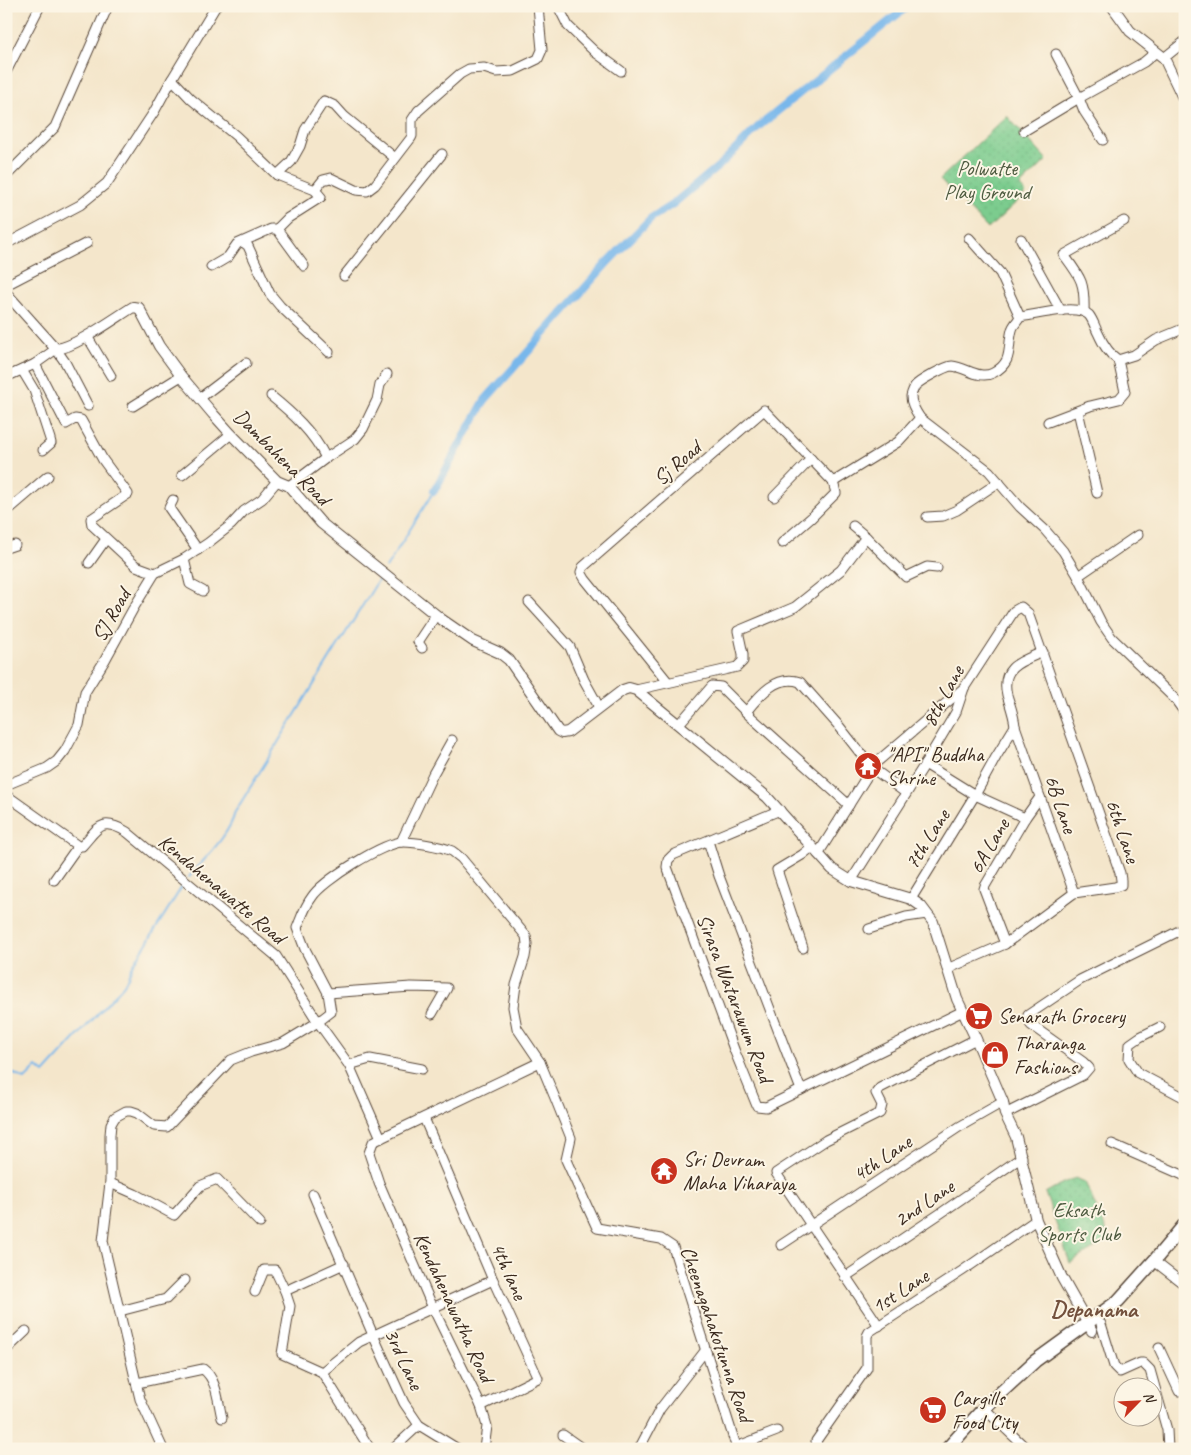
<svg xmlns="http://www.w3.org/2000/svg" width="1191" height="1455" font-family="Caveat,sans-serif">
<style>
.grass{fill:url(#grass-dots);stroke:#5b7b56}
.lines{fill:none;stroke-linecap:round;stroke-linejoin:round}
.stream{stroke:#78b7eb;stroke-width:2}
.canal{stroke:#78b7eb;stroke-width:8}
.minor-casing{stroke:#574638;stroke-width:11}
.tertiary-casing{stroke:#574638;stroke-width:12}
.primary-casing{stroke:#574638;stroke-width:15}
.minor{stroke:#fff;stroke-width:9}
.tertiary{stroke:#fff;stroke-width:10}
.primary{stroke:#fff;stroke-width:12}
.labels{text-anchor:middle;dominant-baseline:central;stroke-width:4;stroke-linejoin:round;paint-order:stroke}
.park-label{font-size:21px;fill:#4e5b40;stroke:#fcf5e5}
.street-label{font-size:21px;fill:#3b2a1e;stroke:#fcf5e5}
.poi-label{font-size:21px;fill:#3b2a1e;stroke:#fcf5e5;text-anchor:start}
.quarter-label{font-size:24px;font-weight:bold;fill:#73513d;stroke:#fcf5e5}
</style>
<defs>
<pattern id="grass-dots" width="8" height="8" patternUnits="userSpaceOnUse" patternTransform="scale(1.25)"><rect width="8" height="8" fill="#7bcc8e"/><path d="M2 2h.1M6 6h.1" fill="none" stroke="#6baf7a" stroke-width="1.8" stroke-linecap="round"/></pattern>
</defs>
<rect width="100%" height="100%" fill="#fcf5e5"/>
<filter id="ink" filterUnits="userSpaceOnUse"><feTurbulence type="fractalNoise" baseFrequency=".02" numOctaves="2"/><feDisplacementMap in="SourceGraphic" scale="10" xChannelSelector="R" yChannelSelector="G"/><feConvolveMatrix kernelMatrix="1 2 1 2 8 2 1 2 1" color-interpolation-filters="sRGB"/></filter>
<filter id="wash" filterUnits="userSpaceOnUse"><feTurbulence type="fractalNoise" baseFrequency=".0096" numOctaves="4" result="noise"/><feDisplacementMap in="SourceGraphic" scale="20" xChannelSelector="R" yChannelSelector="G"/><feGaussianBlur stdDeviation="1.12" result="paint"/><feColorMatrix in="noise" values="0 0 0 0 0 0 0 0 0 0 0 0 0 0 0 0 0 1.4 0 .05"/><feComposite in="paint" operator="in"/></filter>
<g filter="url(#wash)">
<rect width="100%" height="100%" fill="#f4e6cb"/>
<g class="grass">
<path d="M1007,116L1047,160L1020,186L1026,193L988,229L940,179Z"/>
<path d="M1076,1178L1085,1182L1110,1239L1070,1263L1045,1193L1059,1185Z"/>
</g>
<g class="lines">
<g class="stream">
<path d="M386,568L434,491"/>
<path d="M189,877C204,859 230,835 235,812L379,579"/>
<path d="M6,1070L25,1079L37,1067L44,1073L124,985L132,967L183,885"/>
</g>
<path class="canal" d="M434,491L485,400L607,263L651,218L673,204L720,165L758,127L908,6"/>
</g>
</g>
<g filter="url(#ink)">
<g class="lines">
<g class="minor-casing">
<g id="minor">
<path d="M558,6L568,26L595,52L621,71"/>
<path d="M1056,54L1079,98L1084,111L1103,140"/>
<path d="M1164,58L1185,41"/>
<path d="M6,72L40,6"/>
<path d="M172,79L191,99L236,136L277,175L315,190L323,180L331,178L356,190L367,191L375,185L411,138L412,136V120L418,111L460,74L469,69L484,68L496,72L513,71L538,59L542,50L538,6"/>
<path d="M1024,131L1079,98L1144,62L1156,52"/>
<path d="M277,175L291,162L300,146L305,130L324,101L335,106L344,116L395,158"/>
<path d="M6,176L55,127L108,6"/>
<path d="M969,238L1000,273L1020,317"/>
<path d="M1021,239L1061,311"/>
<path d="M243,242L248,246L270,294L280,306L329,352"/>
<path d="M6,244L80,205L107,183L154,112L172,79L216,6"/>
<path d="M304,266L277,229L288,218L321,197L315,190"/>
<path d="M211,267L228,257L237,244L271,229H277"/>
<path d="M344,276L442,154"/>
<path d="M6,285L87,243"/>
<path d="M1084,312C1085,282 1081,278 1064,255L1124,221"/>
<path d="M87,336L111,376"/>
<path d="M1118,360L1134,355L1156,340L1185,328"/>
<path d="M35,364L66,424L75,419L81,420L103,460L128,494L91,519L92,525L136,566L155,573"/>
<path d="M22,370L34,390L50,439L51,443L43,450"/>
<path d="M6,377L35,364L56,349L65,362L88,406"/>
<path d="M271,396C292,413 313,432 326,458"/>
<path d="M200,398L246,363"/>
<path d="M133,406L181,376"/>
<path d="M1078,411L1097,493"/>
<path d="M1048,422L1090,406L1119,399L1125,392L1118,360C1108,353 1103,344 1098,333C1095,327 1093,320 1089,315C1077,303 1036,315 1020,317C1018,321 1013,325 1012,330C1007,348 1014,362 993,373C979,380 966,367 952,366C946,366 919,381 915,386C914,388 911,394 911,397C911,404 916,412 920,418L989,471L1020,507L1045,530L1063,551L1078,576L1101,622L1112,638L1175,699L1185,713"/>
<path d="M182,475L231,434"/>
<path d="M833,482L898,442L920,418"/>
<path d="M289,486L326,458L355,439L363,429L377,400L380,385L387,374"/>
<path d="M774,497L811,459"/>
<path d="M173,500L169,508L198,550"/>
<path d="M6,512L48,476"/>
<path d="M927,517L943,516L957,510L999,482"/>
<path d="M866,537L906,577L927,567L937,568"/>
<path d="M6,548L15,545"/>
<path d="M184,559L190,584L203,591"/>
<path d="M89,563L106,539"/>
<path d="M1078,576L1138,535"/>
<path d="M529,602L570,647L584,680L599,707"/>
<path d="M422,648L418,642L436,615"/>
<path d="M668,682L585,579L581,572L583,567L764,410L833,482L836,493L811,518L782,543"/>
<path d="M636,690L737,667L743,661V654L738,631L795,607L841,570L866,537L853,526"/>
<path d="M746,712C759,696 776,674 800,682L839,726L872,768L906,793"/>
<path d="M679,724L712,686L721,687L751,717L849,805"/>
<path d="M1015,726L1074,893"/>
<path d="M925,764L975,795L1025,818"/>
<path d="M6,785L47,768L57,761L65,751L79,725L85,692L105,660L133,609L155,573L184,559L208,543L231,525L244,511L262,499L277,481"/>
<path d="M6,795L78,846H82C99,827 101,817 127,832L276,956L318,1022L349,1065L381,1138L373,1142L369,1153L379,1183L433,1308L481,1406L487,1426L484,1449"/>
<path d="M780,810L673,855L668,860L667,867L735,1052L757,1106L766,1107L963,1011"/>
<path d="M708,841L719,876L801,1090"/>
<path d="M401,842L433,774L452,740"/>
<path d="M818,854L872,768L878,761L964,688"/>
<path d="M54,880L78,846"/>
<path d="M851,881L925,764L956,712L964,688L1014,611L1021,607L1028,613L1120,873L1121,880V885L1115,887L1074,893L1005,944L947,969"/>
<path d="M911,899L975,795L996,757L1015,726C1014,715 1010,705 1007,695C1000,666 1022,661 1043,652"/>
<path d="M869,929L906,917L927,914"/>
<path d="M1005,944L984,889L985,886L1025,818L1040,797"/>
<path d="M803,948L777,870L802,855L812,847"/>
<path d="M328,993L411,987L447,988L432,1014"/>
<path d="M1160,1027L1140,1037L1130,1044L1129,1059L1138,1073L1185,1098"/>
<path d="M349,1065L370,1059L422,1069"/>
<path d="M1005,1114L1083,1075L1089,1068L1083,1062L1031,1025L1027,1019L1028,1015L1080,980L1185,928"/>
<path d="M424,1118L493,1280L538,1378L481,1406"/>
<path d="M381,1138L540,1062"/>
<path d="M1112,1144L1185,1176"/>
<path d="M110,1183L135,1194L174,1215L200,1186L217,1179L260,1223"/>
<path d="M313,1194L373,1335L404,1403L419,1425L458,1449"/>
<path d="M781,1245L959,1127L1003,1102"/>
<path d="M1154,1261L1185,1285"/>
<path d="M344,1264L285,1291L290,1306L282,1354L322,1372L370,1449"/>
<path d="M845,1277L941,1213L1022,1157"/>
<path d="M255,1292L264,1270H275L285,1291"/>
<path d="M120,1311L166,1299L185,1280"/>
<path d="M1101,1324L1114,1366L1120,1372L1140,1363H1143L1150,1370L1167,1430L1168,1449"/>
<path d="M879,1326L776,1173L826,1140L880,1113L882,1105L876,1093L880,1088L976,1039"/>
<path d="M1159,1348L1179,1391L1185,1389"/>
<path d="M6,1350L26,1331"/>
<path d="M322,1372L359,1342L493,1280"/>
<path d="M137,1383L203,1369C217,1379 218,1402 222,1418"/>
<path d="M989,1413L1027,1449"/>
<path d="M563,1435L583,1449"/>
<path d="M736,1447L777,1431"/>
<path d="M163,1449L140,1399L103,1241L110,1183V1135L111,1124L115,1117L126,1111H131L137,1113L154,1126L167,1127L231,1060L251,1052L283,1043L318,1022L331,1012L328,993L305,949L297,928C301,918 305,906 312,897C322,881 384,842 403,842C416,842 440,846 452,851C455,853 458,856 461,858L526,936L527,944L525,957L516,985L513,1007L517,1028L540,1062L555,1098L571,1138L566,1160L597,1228L661,1239L673,1247L737,1449"/>
<path d="M393,1449L419,1425"/>
<path d="M639,1449L660,1409L705,1351"/>
<path d="M818,1449L816,1441L867,1368V1336L869,1332L962,1271L1036,1220"/>
</g>
</g>
<g class="tertiary-casing">
<g id="tertiary">
<path d="M1112,6L1130,31L1164,58L1185,102"/>
<path d="M6,293L56,349C74,348 115,318 133,307L139,308L159,346L181,376L213,414L231,434L277,481L289,486L321,523L441,619L473,641L500,653L509,660L558,731L562,733L568,732L623,690L629,688L636,690L767,797L832,869L851,881L911,899L921,906L933,922L957,999L976,1039L1003,1102L1005,1114L1016,1137L1036,1220L1062,1278L1092,1331"/>
</g>
</g>
<g class="primary-casing">
<path id="primary" d="M947,1449L984,1408L1035,1361L1118,1301L1154,1261L1185,1224"/>
</g>
<use href="#minor" class="minor"/>
<use href="#tertiary" class="tertiary"/>
<use href="#primary" class="primary"/>
</g>
</g>
<defs>
<g id="temple-disc" transform="scale(1.4375)"><circle r="9.5" fill="#c8321e" stroke="#fcf5e5"/><path d="M0-6L5-2H3V0L6.5 2.5H4V6H1.5V3h-3V6H-4V2.5H-6.5L-3 0V-2H-5Z" fill="#fff"/></g>
<g id="supermarket-disc" transform="scale(1.4375)"><circle r="9.5" fill="#c8321e" stroke="#fcf5e5"/><path d="M-6-5.5h2.5l.6 2H6L4.5 2H-2.5L-4.4-4H-6ZM-1.5 3.2a1.3 1.3 0 1 0 .1 0ZM3 3.2a1.3 1.3 0 1 0 .1 0Z" fill="#fff"/></g>
<g id="shop-disc" transform="scale(1.4375)"><circle r="9.5" fill="#c8321e" stroke="#fcf5e5"/><path d="M-5-2.5h2.3a2.7 3.5 0 0 1 5.4 0H5L5.5 6h-11ZM-1.5-2.5h3a1.5 2.3 0 0 0-3 0Z" fill="#fff"/></g>
</defs>
<g fill-rule="evenodd">
<use href="#temple-disc" x="868" y="766"/>
<use href="#supermarket-disc" x="979" y="1016"/>
<use href="#shop-disc" x="995" y="1055"/>
<use href="#temple-disc" x="664" y="1171"/>
<use href="#supermarket-disc" x="933" y="1410"/>
</g>
<g class="labels">
<g class="park-label">
<text x="987" y="168">Polwatte<tspan x="987" dy="24">Play Ground</tspan></text>
<text x="1079" y="1210">Eksath<tspan x="1079" dy="24">Sports Club</tspan></text>
</g>
<g class="street-label">
<text transform="translate(282 457) rotate(45)">Dambahena Road</text>
<text transform="translate(677 463) rotate(-41)">Sj Road</text>
<text transform="translate(111 615) rotate(-60)">SJ Road</text>
<text transform="translate(943 696) rotate(-62)">8th Lane</text>
<text transform="translate(1061 804) rotate(71)">6B Lane</text>
<text transform="translate(1123 831) rotate(71)">6th Lane</text>
<text transform="translate(927 839) rotate(-58)">7th Lane</text>
<text transform="translate(989 846) rotate(-60)">6A Lane</text>
<text transform="translate(222 889) rotate(40)">Kendahenawatte Road</text>
<text transform="translate(735 998) rotate(69)">Sirasa Watarawum Road</text>
<text transform="translate(882 1158) rotate(-34)">4th Lane</text>
<text transform="translate(924 1203) rotate(-34)">2nd Lane</text>
<text transform="translate(509 1271) rotate(66)">4th lane</text>
<text transform="translate(900 1291) rotate(-33)">1st Lane</text>
<text transform="translate(454 1307) rotate(65)">Kendahenawatha Road</text>
<text transform="translate(717 1334) rotate(71)">Cheenagahakotunna Road</text>
<text transform="translate(404 1359) rotate(65)">3rd Lane</text>
</g>
<g class="poi-label">
<text x="887" y="754">"API" Buddha<tspan x="887" dy="24">Shrine</tspan></text>
<text x="998" y="1016">Senarath Grocery</text>
<text x="1014" y="1043">Tharanga<tspan x="1014" dy="24">Fashions</tspan></text>
<text x="683" y="1159">Sri Devram<tspan x="683" dy="24">Maha Viharaya</tspan></text>
<text x="952" y="1398">Cargills<tspan x="952" dy="24">Food City</tspan></text>
</g>
<g class="quarter-label">
<text x="1094" y="1309">Depanama</text>
</g>
</g>
<rect width="1191" height="1455" fill="none" stroke="#fcf5e5" stroke-width="25"/>
<g transform="translate(1138 1402) rotate(66)"><circle r="24" fill="#fcf5e5" stroke="#afa495"/>
<path d="M0-4L9 19L0 12L-9 19Z" fill="#c8321e"/>
<text y="-8" font-size="14" font-weight="bold" text-anchor="middle" fill="#3b2a1e">N</text>
</g>
</svg>
